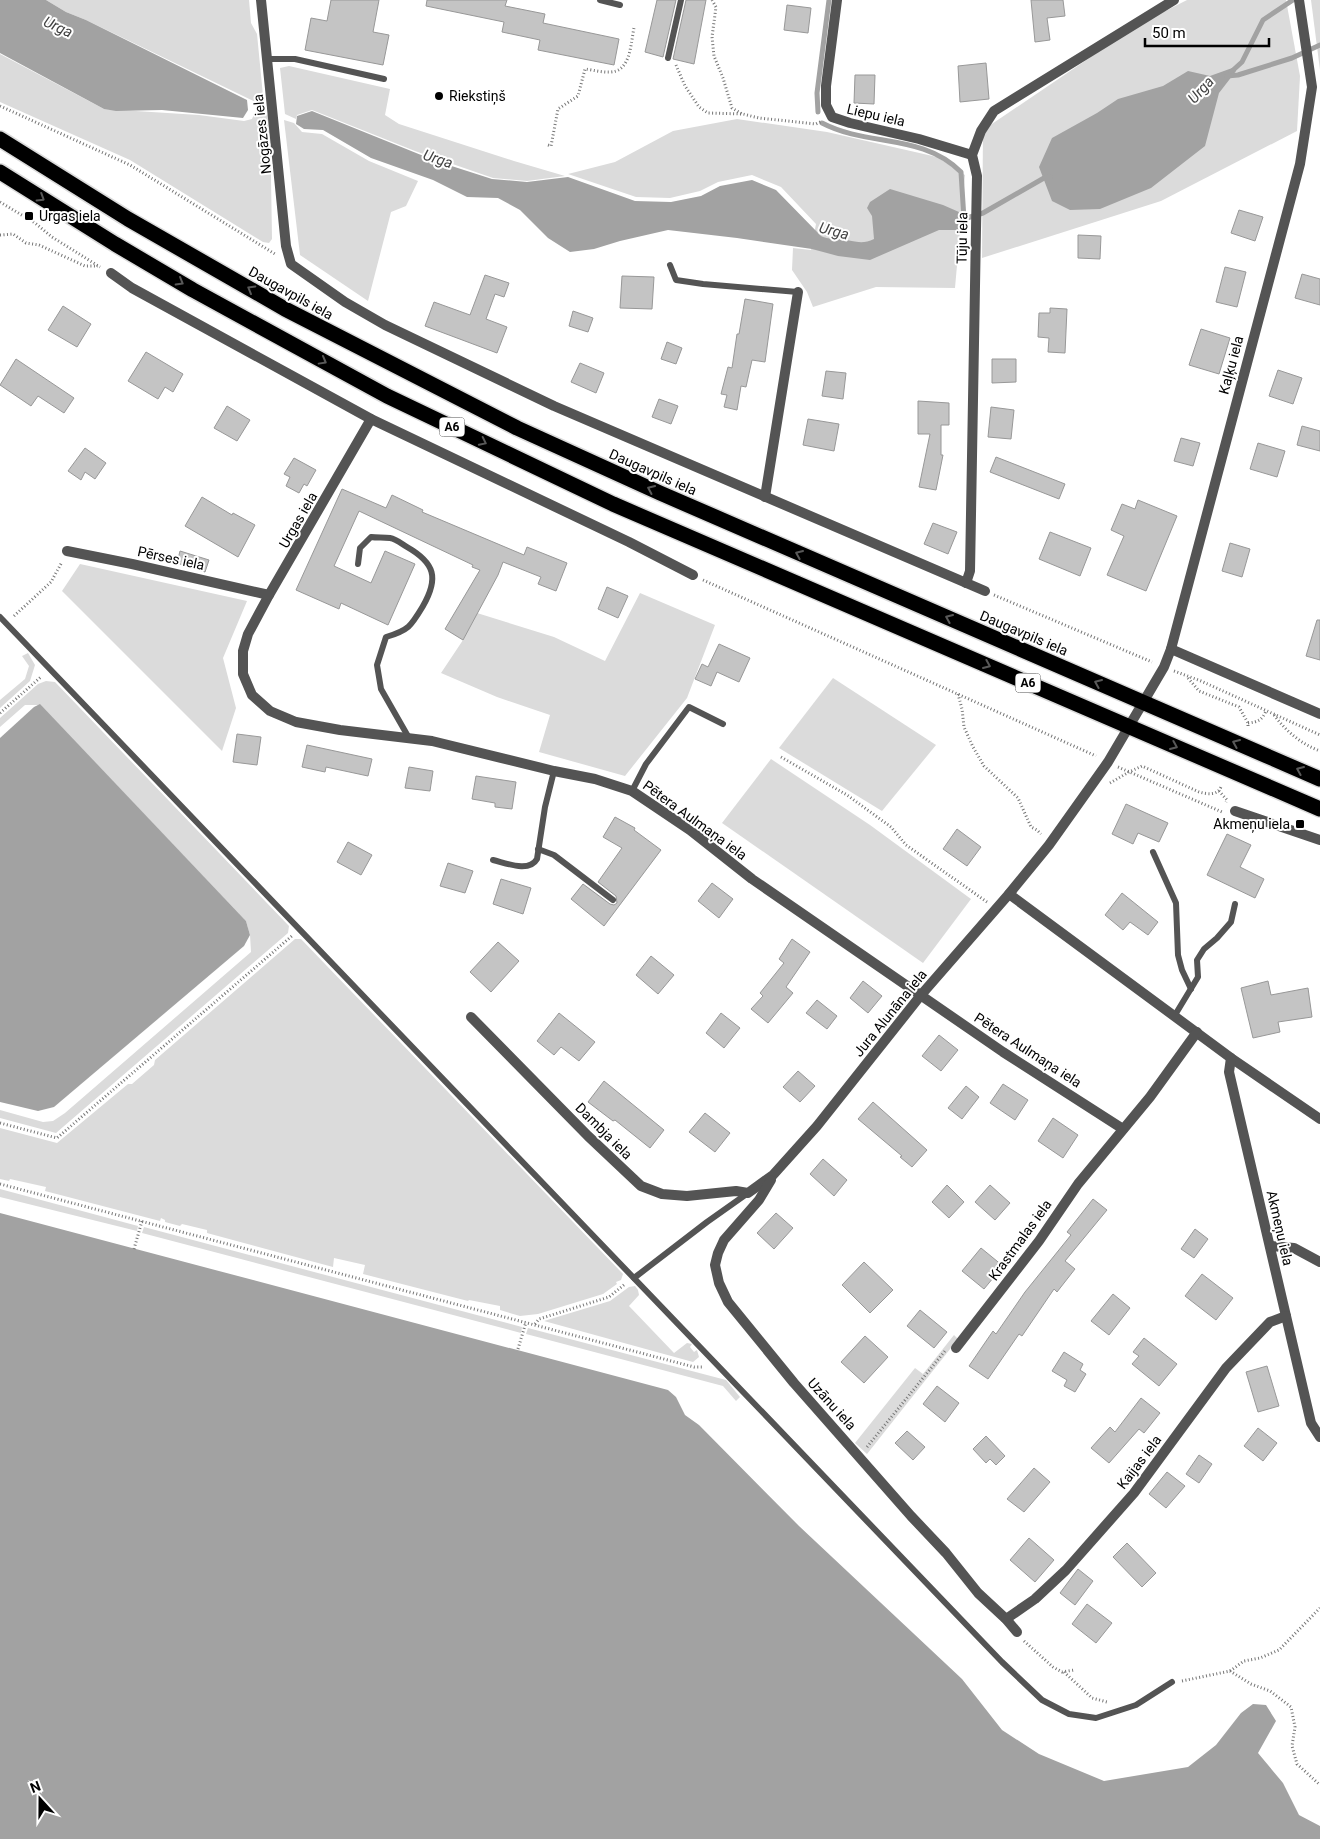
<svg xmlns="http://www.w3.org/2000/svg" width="1320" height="1839" font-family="Roboto,sans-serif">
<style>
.green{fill:#dbdbdb}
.water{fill:#a2a2a2}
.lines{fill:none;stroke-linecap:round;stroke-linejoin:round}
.stream{stroke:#a2a2a2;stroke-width:5}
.building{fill:#c4c4c4;stroke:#989898}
.highway-casing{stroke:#dbdbdb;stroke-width:18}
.path{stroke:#767676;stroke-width:3;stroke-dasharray:1 2.5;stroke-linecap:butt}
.lane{stroke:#545454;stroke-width:6}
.street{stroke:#545454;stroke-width:10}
.highway{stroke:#000;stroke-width:15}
.oneway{stroke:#595959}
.poi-dot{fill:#000;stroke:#fff;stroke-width:2}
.labels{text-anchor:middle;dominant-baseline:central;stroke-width:4;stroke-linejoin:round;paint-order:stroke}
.shield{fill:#fff;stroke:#4c4c4c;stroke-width:1}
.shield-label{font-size:12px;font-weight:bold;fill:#000}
.poi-label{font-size:14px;fill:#000;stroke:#fff;text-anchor:start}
.street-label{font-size:14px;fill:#000;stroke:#fff}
.water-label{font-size:15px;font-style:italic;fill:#434343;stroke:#fff}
</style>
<rect width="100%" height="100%" fill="#fff"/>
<g class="green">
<path d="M46,0H249L251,23L257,34L264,106L86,20L66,12Z"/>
<path d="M1187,0H1286L1300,76L1297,131L1161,201L982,258L983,130L1138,25Z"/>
<path d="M1311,0H1320V70Z"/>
<path d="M0,54L104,109L199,115L244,121L252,119L255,112L270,115L272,239L269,243L263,242L130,160L0,102Z"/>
<path d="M289,66L390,89L385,115L399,124L514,161L565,176L527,181L493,178L415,151L312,110L297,115L296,119L285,114L280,68Z"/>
<path d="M737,119L827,132L937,157L965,175L955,288L876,287L813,307L807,292L792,270L793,248L811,250L816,224L781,187L752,175L718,182L700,191L670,198L636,197L568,174L615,162L673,131Z"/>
<path d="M284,120L294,123L302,132L322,134L369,161L418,181L406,206L391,212L368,301L300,255Z"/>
<path d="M80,564L247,601L223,658L236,708L222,751L62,591Z"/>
<path d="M640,593L715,625L687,698L625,776L539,752L550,715L497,697L441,673L463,640L477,613L554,637L605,661Z"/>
<path d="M28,653L35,665L30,681L0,708V700L25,679L29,666L22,656Z"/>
<path d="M833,678L936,745L882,811L779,748Z"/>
<path d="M46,681L55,682L289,926L288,933L56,1133L0,1118V1110L43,1122L53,1121L65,1113L251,952L250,935L246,921L40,705H25L0,727V718L38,684Z"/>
<path d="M771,759L870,825L971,899L923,963L722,823Z"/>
<path d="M295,939H301L623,1274L621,1280L616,1282L617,1284L603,1294L538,1314L520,1316L500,1310V1306L469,1300L468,1301L363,1274L365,1265L334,1258L333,1267L207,1233V1230L182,1224L180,1226L165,1222V1220L161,1218L160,1221L45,1191L46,1187L10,1179L9,1181L0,1179V1128L57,1143L128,1084H132L154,1065L155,1060Z"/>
<path d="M0,1189L138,1226L137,1231L0,1197Z"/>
<path d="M144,1227L522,1327L521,1333L142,1233Z"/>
<path d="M635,1286L638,1290L639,1295L629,1306L674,1353L687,1343L692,1344L690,1347L694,1352L697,1350L699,1357L693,1362L544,1321L610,1301L629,1287Z"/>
<path d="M528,1328L726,1380L740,1397L736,1401L723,1386L526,1334Z"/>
<path d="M954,1335L958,1339L867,1454L855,1443L915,1368L923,1374Z"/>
</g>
<g class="water">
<path d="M0,0H46L66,12L86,20L247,100L248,110L243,118L162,110L116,111L104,109L0,53Z"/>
<path d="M1235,67L1236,71L1219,93L1205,146L1151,188L1100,209L1070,210L1052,201L1039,167L1052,138L1097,113L1118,99L1163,86L1188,71L1210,76Z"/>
<path d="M312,111L436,161L492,179L527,182L568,177L635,201L671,202L701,196L720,186L752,180L776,190L821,236C830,240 832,238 841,239C854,241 862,245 874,239L872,216L867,208L870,202L890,189L943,205L959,212V230H939L870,260L838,256L812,249L737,238L668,230L620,241L594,249L570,252L548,238L520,210L498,198L467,197L433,180L371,158L323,130L304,129L296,124L297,116Z"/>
<path d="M40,704L246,921L250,935L244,946L54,1107L38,1111L0,1102V738L34,707Z"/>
<path d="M0,1213L668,1390L676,1397L685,1415L699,1425L799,1526L962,1679L1002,1730L1039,1754L1104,1781L1188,1767L1216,1745L1241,1713L1253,1704L1266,1705L1276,1721L1258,1753L1283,1783L1299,1815L1320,1826V1839H0Z"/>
</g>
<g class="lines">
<g class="stream">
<path d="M1231,72L1242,62L1263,20L1293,0"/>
<path d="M1227,76L1238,75L1292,58L1320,45"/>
<path d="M818,112L817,93L829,0"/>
<path d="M822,123C868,147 922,133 961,172L964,219"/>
<path d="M954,222L983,213L1044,178L1050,177"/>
</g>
</g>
<g class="building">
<path d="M331,0H379L373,32L389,35L383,65L305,50L311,18L327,21Z"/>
<path d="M427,0H507L505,6L545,14L543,23L619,39L614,65L538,50L540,40L502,32L504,22L426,6Z"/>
<path d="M657,0H676L663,57L645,52Z"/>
<path d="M686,0H706L694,64L673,59Z"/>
<path d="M1031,0H1063L1065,16L1047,18L1050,40L1035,42Z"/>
<path d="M787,5L811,8L808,33L784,30Z"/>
<path d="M986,63L989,99L960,102L958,66Z"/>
<path d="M855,75H875L874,104L854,103Z"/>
<path d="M1239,210L1263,217L1255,241L1231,233Z"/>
<path d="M1078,235L1101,236L1100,259L1078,258Z"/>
<path d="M1225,267L1246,272L1237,307L1216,302Z"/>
<path d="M1302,274L1320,279V305L1295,298Z"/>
<path d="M485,275L509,283L504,297L495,294L486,319L507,327L497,353L425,326L434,302L470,315Z"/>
<path d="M622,276L654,277L652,309L620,308Z"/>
<path d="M745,299L773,304L765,362L752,360L746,387L741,386L737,410L724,407L727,395L721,394L728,367L732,368L737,334H739Z"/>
<path d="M63,306L91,324L77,347L48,330Z"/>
<path d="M1050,308L1067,309L1065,353L1048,352L1049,338L1038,337L1039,313H1050Z"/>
<path d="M573,311L593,318L588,332L569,326Z"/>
<path d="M1201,329L1230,338L1219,374L1189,365Z"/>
<path d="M667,342L682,348L676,364L661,359Z"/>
<path d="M146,352L183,374L173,392L165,387L158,399L128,381Z"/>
<path d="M16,359L74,398L64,413L38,396L31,406L0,385Z"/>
<path d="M992,359H1016V382L992,383Z"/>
<path d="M580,363L604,373L596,393L571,382Z"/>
<path d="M1278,370L1302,378L1293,404L1269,396Z"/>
<path d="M826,371L846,373L843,399L822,396Z"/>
<path d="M659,399L678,406L671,424L652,417Z"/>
<path d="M918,401L949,403V425H941V455H943L936,490L919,487L930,434H918Z"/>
<path d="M227,406L250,420L237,441L214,428Z"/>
<path d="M991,407L1014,410L1011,439L988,437Z"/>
<path d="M808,419L839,424L834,451L803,445Z"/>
<path d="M1302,426L1320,431V451L1297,445Z"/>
<path d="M1181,438L1200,443L1193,466L1174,461Z"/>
<path d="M1258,443L1285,451L1277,477L1250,469Z"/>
<path d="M85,448L106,463L95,479L85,472L81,480L68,471Z"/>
<path d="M996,457L1065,484L1059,499L990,472Z"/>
<path d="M294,458L316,470L307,486L304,484L299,493L286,486L290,477L284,474Z"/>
<path d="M342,489L386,508L392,495L423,510L422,512L524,555L527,547L567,563L556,591L538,584L541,577L503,562L498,575L463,640L445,629L480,570L472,567L473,565L359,511L334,566L371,583L385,551L415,564L388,625L341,603L339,609L296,590Z"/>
<path d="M202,497L232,515L233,513L255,525L238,557L185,526Z"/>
<path d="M1138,500L1177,516L1146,591L1107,575L1124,536L1111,530L1122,504L1135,509Z"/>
<path d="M933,523L957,532L948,554L924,544Z"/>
<path d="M1050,532L1091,548L1080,576L1039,559Z"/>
<path d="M1230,543L1250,549L1242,577L1222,571Z"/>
<path d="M180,551L209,560L205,572L177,563Z"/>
<path d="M607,587L628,596L618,618L598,609Z"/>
<path d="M1317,620H1320V660L1306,656Z"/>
<path d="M719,644L750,658L739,682L717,672L711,686L695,679L702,664L708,667Z"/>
<path d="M237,734L261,737L257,765L233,762Z"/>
<path d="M307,745L372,759L368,776L326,767L325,772L302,767Z"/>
<path d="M409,767L433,771L430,791L405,788Z"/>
<path d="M476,776L516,782L512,809L495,807V803L472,799Z"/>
<path d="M1126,804L1168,823L1159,842L1138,833L1133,844L1112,834Z"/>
<path d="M615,817L635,828L634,830L661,850L604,926L571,899L583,884L610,904L614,905L617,903L616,896L598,882L622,848L603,837Z"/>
<path d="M957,829L981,847L967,866L943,849Z"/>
<path d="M1227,834L1251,845L1240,867L1264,879L1255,898L1207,875Z"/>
<path d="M348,842L372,855L361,875L337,862Z"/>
<path d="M448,863L473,871L465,893L440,886Z"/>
<path d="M501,879L531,888L523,914L493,904Z"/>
<path d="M712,883L733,899L719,918L698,901Z"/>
<path d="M1122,893L1158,922L1148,935L1130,922L1123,930L1105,915Z"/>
<path d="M792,939L810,952L786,987L793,993L768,1023L751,1009L763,996L760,993L784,963L779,959Z"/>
<path d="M498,942L519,961L491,992L470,972Z"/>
<path d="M651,956L674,975L658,994L636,975Z"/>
<path d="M863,981L882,996L868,1013L850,998Z"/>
<path d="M1268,981L1271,995L1308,988L1312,1017L1278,1022L1280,1032L1253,1038L1241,988Z"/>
<path d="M817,1000L837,1016L827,1029L806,1013Z"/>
<path d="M559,1013L595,1042L579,1061L561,1047L554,1055L537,1041Z"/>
<path d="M721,1013L740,1028L724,1048L706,1033Z"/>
<path d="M939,1035L958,1050L941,1071L922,1056Z"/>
<path d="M798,1071L815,1086L800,1102L783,1087Z"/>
<path d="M604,1081L664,1130L650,1148L615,1120L613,1121L588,1102Z"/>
<path d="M1003,1084L1028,1100L1015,1120L990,1103Z"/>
<path d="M966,1086L979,1097L962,1119L948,1108Z"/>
<path d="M873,1102L927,1150L912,1167L900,1157L902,1156L858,1119Z"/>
<path d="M705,1113L730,1133L715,1152L689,1132Z"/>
<path d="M1053,1118L1078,1135L1063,1158L1038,1141Z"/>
<path d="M823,1159L847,1180L834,1196L810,1174Z"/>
<path d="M947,1185L964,1202L949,1218L932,1202Z"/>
<path d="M990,1185L1010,1203L995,1220L975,1202Z"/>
<path d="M1093,1199L1107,1210L1065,1261L1075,1269L1057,1292L1054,1289L1022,1336L1019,1334L988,1379L969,1366L993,1331L996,1334L1025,1292L1071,1235L1067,1232Z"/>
<path d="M776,1213L793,1228L774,1249L757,1233Z"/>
<path d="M1195,1229L1208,1239L1194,1258L1181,1249Z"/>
<path d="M981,1248L1003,1266L984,1289L962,1271Z"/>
<path d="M864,1262L893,1290L870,1313L842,1285Z"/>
<path d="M1202,1274L1233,1298L1216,1320L1185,1296Z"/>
<path d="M1113,1294L1130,1308L1109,1335L1091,1321Z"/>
<path d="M920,1310L947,1332L934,1348L907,1326Z"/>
<path d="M865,1336L888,1357L864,1383L841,1362Z"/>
<path d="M1144,1338L1177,1364L1159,1386L1132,1364L1139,1356L1133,1352Z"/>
<path d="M1064,1352L1083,1364L1080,1370L1086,1374L1075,1392L1064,1386L1067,1380L1052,1371Z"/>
<path d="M1267,1366L1279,1406L1258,1412L1246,1372Z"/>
<path d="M937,1386L959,1403L945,1422L923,1404Z"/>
<path d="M1141,1398L1160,1413L1144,1433L1139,1429L1109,1463L1091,1448L1110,1427L1115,1432Z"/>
<path d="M1258,1428L1277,1443L1263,1461L1244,1446Z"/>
<path d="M907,1431L925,1447L913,1460L895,1443Z"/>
<path d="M986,1436L1005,1456L996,1465L990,1459L986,1463L973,1449Z"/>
<path d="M1199,1455L1212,1464L1199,1483L1186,1474Z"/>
<path d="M1034,1468L1050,1482L1024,1512L1007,1499Z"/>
<path d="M1167,1472L1185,1486L1166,1508L1149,1494Z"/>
<path d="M1029,1538L1054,1560L1035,1582L1010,1560Z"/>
<path d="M1127,1543L1156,1573L1142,1587L1113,1557Z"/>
<path d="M1078,1569L1093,1581L1075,1605L1060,1593Z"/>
<path d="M1087,1604L1112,1623L1096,1643L1072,1624Z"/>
</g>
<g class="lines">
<g class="highway-casing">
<g id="highway">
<path d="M0,139L128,219L285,309L517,428L660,493L1320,779"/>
<path d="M0,172L115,244L193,290L387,396L613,504L1320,809"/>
</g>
</g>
<g class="path">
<path d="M712,0L716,7L712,37L714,56L723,78L732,108L742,114"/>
<path d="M676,65L685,86L699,107L708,113L743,114L759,118L816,124L822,121"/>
<path d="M0,106L130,165L275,254"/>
<path d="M548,145L551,146L558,109L578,96L585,69C594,70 607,74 616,71C631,66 631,41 634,28"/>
<path d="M0,202L35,223L52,237L100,267"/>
<path d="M0,235L13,234L26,243L39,245L85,266H98"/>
<path d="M703,580L1096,756"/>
<path d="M994,595L1152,662"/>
<path d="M14,616L51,582L62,562"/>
<path d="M1174,671L1201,681L1320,735"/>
<path d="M1188,678L1199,691L1239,707L1248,723V727"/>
<path d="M958,694L962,709L964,727L973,747L984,766L1018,798L1031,827L1037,830L1041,834"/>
<path d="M0,713L42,676"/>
<path d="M1274,715C1286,731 1301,744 1320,751"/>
<path d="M1248,723C1258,722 1262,720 1266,711"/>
<path d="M781,757L847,795L891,827L906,845L987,902"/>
<path d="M1118,767L1222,812"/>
<path d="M1110,783L1129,772L1142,766L1199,792C1207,794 1217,796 1221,787"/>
<path d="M1219,791L1227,800L1226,802"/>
<path d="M0,1123L57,1138L293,935"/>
<path d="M0,1184L694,1367H703"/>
<path d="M134,1249L142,1221"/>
<path d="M535,1324L539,1319L609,1297L625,1284"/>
<path d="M518,1349L526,1322"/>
<path d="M867,1447L945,1351"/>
<path d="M1024,1641L1053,1667L1062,1672L1074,1670"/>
<path d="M1230,1671L1244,1661L1260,1658L1279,1650L1320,1608"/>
<path d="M1064,1672L1092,1698L1107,1702"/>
<path d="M1182,1681L1230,1671L1251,1684L1270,1691L1291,1707L1295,1727L1292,1746L1297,1764L1320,1785"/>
</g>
<g class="lane">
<path d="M600,0L620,5"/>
<path d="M668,58L681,0"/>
<path d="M268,59H295L384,79"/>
<path d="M670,265L676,280L703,284L798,292"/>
<path d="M358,564L360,548L371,537C377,538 384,537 390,538C396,539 402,544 407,547C435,563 439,578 423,606C411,626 409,630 386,637L377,665L381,689L409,738"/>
<path d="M0,617L1002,1662L1042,1700L1069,1714L1096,1718L1136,1705L1172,1682"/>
<path d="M632,791L646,764L689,707L723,724"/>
<path d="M538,849L554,855L613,900"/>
<path d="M1153,852L1176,903L1178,955L1182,970L1191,989"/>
<path d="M493,860C506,863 529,873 537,859L545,807L554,771"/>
<path d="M1175,1015L1198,977L1197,960L1204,949L1217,938L1231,922L1235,904"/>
<path d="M634,1278L707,1222L748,1193"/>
</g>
<g class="street">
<path d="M261,0L286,246L291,264L345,302L385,325L554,406L985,591"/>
<path d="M837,0L826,86V105L832,117L850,123L919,139L972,155"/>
<path d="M111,273L132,288L371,419L629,542L693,575"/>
<path d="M371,419L269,595L248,634L243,651V674L252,695L270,711L296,722L340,730L432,741L554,771L595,779L632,791L690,830L752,879L1003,1052L1123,1129"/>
<path d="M765,497L798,292"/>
<path d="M67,551L132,564L269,595"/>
<path d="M966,583L970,571L976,229L977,176L972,155L981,131L994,111L1174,0"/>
<path d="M1171,649L1320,714"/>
<path d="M1235,811L1320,840"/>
<path d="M1009,894L1231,1058L1320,1119"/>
<path d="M471,1017L588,1136L641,1186L662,1194L687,1196L736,1191L748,1193L773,1175L817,1126L921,995L1009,894L1049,845L1108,762L1164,667L1171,649L1300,164L1312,87L1299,0"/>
<path d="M1231,1058L1229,1072L1311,1423L1320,1437"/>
<path d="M771,1180L759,1200L724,1240L718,1253L715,1265L719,1283L728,1302L794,1383L911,1516L946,1553L978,1593L1006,1619L1017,1632"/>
<path d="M1271,1246L1294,1248L1320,1262"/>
<path d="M956,1348L1039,1241L1078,1184L1150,1097L1197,1032"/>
<path d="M1006,1619L1035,1599L1066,1570L1134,1493L1226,1368L1270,1322L1286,1316"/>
</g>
<use href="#highway" class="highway"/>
</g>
<defs><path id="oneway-chevron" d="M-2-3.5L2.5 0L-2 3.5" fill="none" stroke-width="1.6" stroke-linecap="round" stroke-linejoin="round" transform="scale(1.25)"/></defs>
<g class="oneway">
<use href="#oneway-chevron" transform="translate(41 198) rotate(32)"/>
<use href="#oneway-chevron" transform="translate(180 282) rotate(30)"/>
<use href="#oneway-chevron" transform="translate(251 289) rotate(-150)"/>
<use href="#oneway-chevron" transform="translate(323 361) rotate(29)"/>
<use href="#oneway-chevron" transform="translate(483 442) rotate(26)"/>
<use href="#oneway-chevron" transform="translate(651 489) rotate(-156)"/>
<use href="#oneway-chevron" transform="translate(799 554) rotate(-157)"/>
<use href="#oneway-chevron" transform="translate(949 618) rotate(-157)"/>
<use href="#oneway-chevron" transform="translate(987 665) rotate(23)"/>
<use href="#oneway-chevron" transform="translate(1098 683) rotate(-157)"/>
<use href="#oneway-chevron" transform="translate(1236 743) rotate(-157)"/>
<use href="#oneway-chevron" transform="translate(1174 746) rotate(23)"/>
<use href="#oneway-chevron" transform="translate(1300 770) rotate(-157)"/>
</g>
<g class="poi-dot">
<circle cx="439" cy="96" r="5"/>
<rect x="24" y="211" width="10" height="10" rx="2.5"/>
<rect x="1295" y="819" width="10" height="10" rx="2.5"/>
</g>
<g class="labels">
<g class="shield">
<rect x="439.5" y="417.5" width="25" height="19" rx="4"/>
<rect x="1015.5" y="673.5" width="25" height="19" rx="4"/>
</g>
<g class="shield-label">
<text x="452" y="427">A6</text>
<text x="1028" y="683">A6</text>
</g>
<g class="poi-label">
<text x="449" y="96">Riekstiņš</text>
<text x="39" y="216">Urgas iela</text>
<text x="1290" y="824" text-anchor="end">Akmeņu iela</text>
</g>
<g class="street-label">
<text transform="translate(876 115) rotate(13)">Liepu iela</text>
<text transform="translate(262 134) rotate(-96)">Nogāzes iela</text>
<text transform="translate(962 238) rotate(-89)">Tūju iela</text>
<text transform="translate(291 293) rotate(29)">Daugavpils iela</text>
<text transform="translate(1231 365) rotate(-75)">Kaļķu iela</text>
<text transform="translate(653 472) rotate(24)">Daugavpils iela</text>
<text transform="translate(298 520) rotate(-60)">Urgas iela</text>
<text transform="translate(171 558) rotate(12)">Pērses iela</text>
<text transform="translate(1024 633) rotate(23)">Daugavpils iela</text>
<text transform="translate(695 820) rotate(36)">Pētera Aulmaņa iela</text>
<text transform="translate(890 1013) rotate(-51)">Jura Alunāna iela</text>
<text transform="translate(1028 1050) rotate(33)">Pētera Aulmaņa iela</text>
<text transform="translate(604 1131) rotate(45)">Dambja iela</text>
<text transform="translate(1280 1228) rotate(77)">Akmeņu iela</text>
<text transform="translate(1020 1240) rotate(-54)">Krastmalas iela</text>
<text transform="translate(832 1404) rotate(48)">Uzānu iela</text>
<text transform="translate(1139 1462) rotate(-53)">Kaijas iela</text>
</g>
<g class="water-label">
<text transform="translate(58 27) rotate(25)">Urga</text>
<text transform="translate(1201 90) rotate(-48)">Urga</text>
<text transform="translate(438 159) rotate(18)">Urga</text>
<text transform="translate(834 231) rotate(15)">Urga</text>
</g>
</g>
<g transform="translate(40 1799) rotate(339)" stroke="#ffffff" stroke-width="4" paint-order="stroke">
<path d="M0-4L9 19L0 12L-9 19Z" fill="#000000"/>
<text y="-8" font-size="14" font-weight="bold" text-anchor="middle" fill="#000000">N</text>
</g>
<path d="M1145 38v8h124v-8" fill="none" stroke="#000000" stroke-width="2.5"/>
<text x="1152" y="38" font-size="15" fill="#000000" stroke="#ffffff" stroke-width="4" paint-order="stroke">50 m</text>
</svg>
